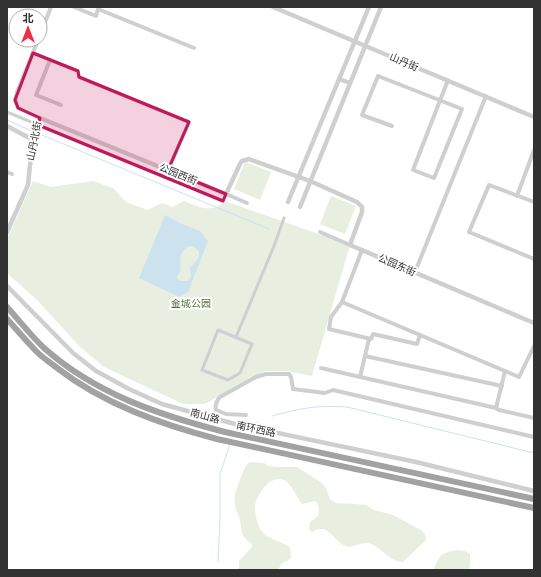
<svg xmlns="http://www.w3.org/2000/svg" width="541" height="577" font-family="'Archivo Narrow','Noto Sans SC',sans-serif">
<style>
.green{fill:#e8efe0}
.water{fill:#cce2ef;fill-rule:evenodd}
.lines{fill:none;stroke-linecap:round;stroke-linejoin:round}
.stream{stroke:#cce2ef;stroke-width:1}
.pedestrian{stroke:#cfcfcf;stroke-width:3}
.minor{stroke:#cfcfcf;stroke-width:4}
.tertiary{stroke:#cfcfcf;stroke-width:4.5}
.trunk{stroke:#a2a2a2;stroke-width:6}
.marked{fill:#c2185b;fill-opacity:0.2;stroke:#c2185b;stroke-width:3;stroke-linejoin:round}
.labels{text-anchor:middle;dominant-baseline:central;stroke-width:4;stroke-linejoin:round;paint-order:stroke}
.street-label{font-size:10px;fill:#323232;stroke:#fff}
.park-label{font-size:10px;fill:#56713c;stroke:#fff}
</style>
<rect width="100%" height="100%" fill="#fff"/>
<g class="green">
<path d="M245,162L271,172L260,200L234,189Z"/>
<path d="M33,181L51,187L93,181L113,188L126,202L148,210L162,203L172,207L184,201C199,207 211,214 225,201L350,245L312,376L287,371H265L239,384L205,404H183L104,367L79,346L37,300L7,273V239Z"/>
<path d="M331,196L356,206L345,234L320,224Z"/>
<path d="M250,462L264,463L269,466L277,467H297L322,483L326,488L330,499L336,503L355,504L366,505L374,510L393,515L421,530L425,534L426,540L403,562C389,562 381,546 368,543C359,542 351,550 343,545C336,541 332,533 324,529H318L312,532L309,529L310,522L318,516C319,510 320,505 315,501L302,504C298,498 291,485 286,481C271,472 257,494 255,506C255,514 257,524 261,530C267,540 282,540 290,548L291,558L289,560L282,563L278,570H239V561L252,547V544C239,534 243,534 240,520C239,515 235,510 235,505C233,495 238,486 241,477C243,472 245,465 250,462Z"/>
<path d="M458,550L465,551L470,554V566L468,570H433C441,554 440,553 458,550Z"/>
</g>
<path class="water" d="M165,215L180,223L200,231L208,241L188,292L179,297L139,278ZM192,246C206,253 196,261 190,268L191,277L188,281H180L177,278C178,275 179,274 180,271C182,262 176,256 187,247Z"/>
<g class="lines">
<g class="stream">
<path d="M7,120L34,132"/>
<path d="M37,133L269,229"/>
<path d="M272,416C301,408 317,405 347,407L534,453"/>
<path d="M250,425L257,422"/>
<path d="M238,433L245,428"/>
<path d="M218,562L220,519V474L230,444"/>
</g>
<g class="pedestrian">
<path d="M7,112L223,201L226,194"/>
<path d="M218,330L252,344L240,373L228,380L202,370Z"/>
<path d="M236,337L274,246L284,218"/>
</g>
<g class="minor">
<path d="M74,7L96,16L98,9L194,48"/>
<path d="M40,35L51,7"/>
<path d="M38,40L17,92L15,100L18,108L40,118"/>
<path d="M33,53L78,71L79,77L189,122L168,170"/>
<path d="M50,60L36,95L61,105"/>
<path d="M339,79L350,83"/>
<path d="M392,126L362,115L378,76L462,109L434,178L413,170L448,80"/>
<path d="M7,172L12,174"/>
<path d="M226,194L247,203"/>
<path d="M517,196L534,150"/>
<path d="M534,202L489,185L469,232L534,259"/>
<path d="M320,232L350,245"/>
<path d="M362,250L342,302L331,317L329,329L371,339L373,334L417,344L420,335"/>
<path d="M415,272L486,96"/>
<path d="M342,302L519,377L534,346"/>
<path d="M365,356L502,386"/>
<path d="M321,368L496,408L505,371"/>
<path d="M360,377L369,339"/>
<path d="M496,408L499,410L534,418"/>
<path d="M246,415L226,414L216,410C215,405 216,401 220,397L256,377L266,374H289L291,377L293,389L325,393L333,390L534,437"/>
</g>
<g class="tertiary">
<path d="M273,7L534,117"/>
<path d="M7,126L33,140"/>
<path d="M288,202L369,7"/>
<path d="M300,207L381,7"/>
<path d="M7,232L28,185L32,145L40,118L226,194L240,164L242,161L249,159L310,181L357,202L362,207V212L350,245L534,323"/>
<path d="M7,286L73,353L96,371L129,389L162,404L235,424L416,462L534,491"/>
</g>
<g class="trunk">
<path d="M7,307C19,320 31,336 44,348C96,394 159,415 225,432L534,499"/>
<path d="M7,319C17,330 27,342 38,353C43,358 51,363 57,368C104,404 160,424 217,439L534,508"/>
</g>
</g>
<path class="marked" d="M33,53L78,71L79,77L189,122L168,170L226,194L223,201L38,125L40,118L18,108L15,100Z"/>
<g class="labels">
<g class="street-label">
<text transform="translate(404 62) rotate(23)">山丹街</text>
<text transform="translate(34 141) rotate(-79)">山丹北街</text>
<text transform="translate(178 174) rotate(22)">公园西街</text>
<text transform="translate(397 265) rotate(23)">公园东街</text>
<text transform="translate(205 416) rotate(15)">南山路</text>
<text transform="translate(256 429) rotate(12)">南环西路</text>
</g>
<g class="park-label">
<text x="191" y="303">金城公园</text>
</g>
</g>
<rect width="541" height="577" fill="none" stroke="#323232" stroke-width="16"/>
<g transform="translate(28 28)"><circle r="19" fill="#ffffff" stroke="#adadad"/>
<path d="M0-3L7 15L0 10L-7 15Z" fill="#ef2e41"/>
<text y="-6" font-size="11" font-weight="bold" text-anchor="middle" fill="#323232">北</text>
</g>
</svg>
